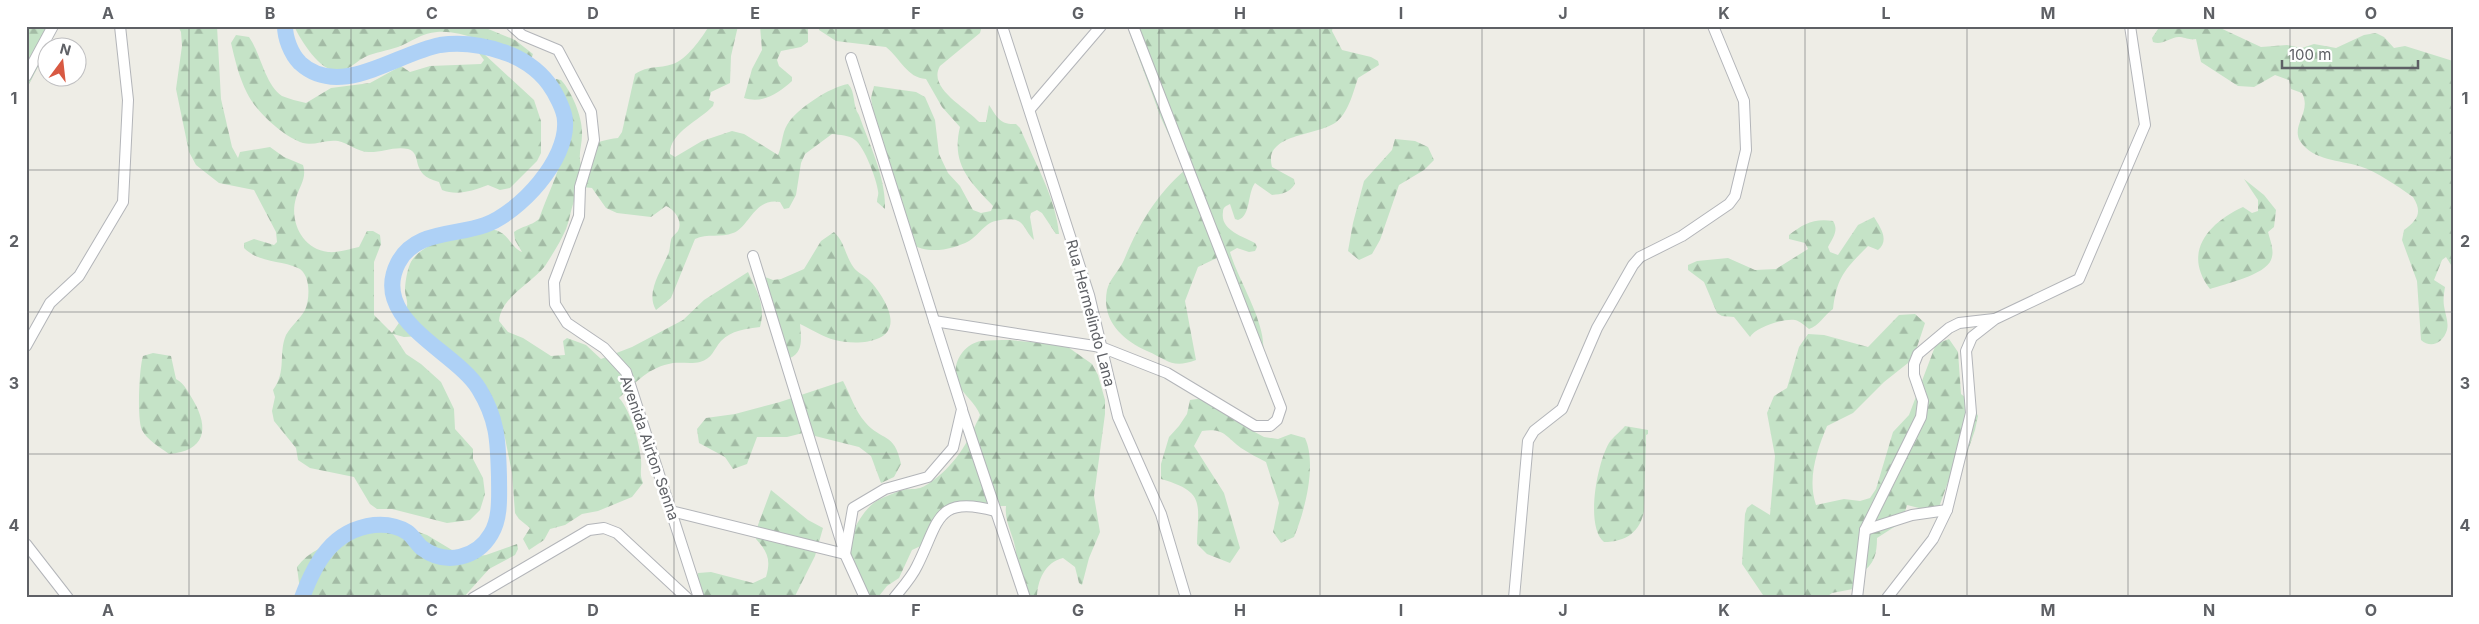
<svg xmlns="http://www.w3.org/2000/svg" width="2479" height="624" font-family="Inter,sans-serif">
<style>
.forest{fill:url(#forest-firs)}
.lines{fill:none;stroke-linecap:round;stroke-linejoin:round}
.river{stroke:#aed1f6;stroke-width:16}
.minor-casing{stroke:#b3b5b9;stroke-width:12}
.minor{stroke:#fff;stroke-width:10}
.grid{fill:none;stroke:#5e6065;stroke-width:1;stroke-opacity:0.55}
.labels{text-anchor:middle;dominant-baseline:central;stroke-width:5;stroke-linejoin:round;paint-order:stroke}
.street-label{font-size:15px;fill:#5e6065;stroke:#fff}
.neatline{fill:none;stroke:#5e6065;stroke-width:2}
.grid-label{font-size:16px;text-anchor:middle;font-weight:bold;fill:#5e6065}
</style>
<defs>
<pattern id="forest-firs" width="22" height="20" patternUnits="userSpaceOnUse" patternTransform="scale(1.25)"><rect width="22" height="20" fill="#c5e3c7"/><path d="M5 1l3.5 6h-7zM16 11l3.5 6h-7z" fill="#a3bba5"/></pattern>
</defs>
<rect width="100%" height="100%" fill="#eeede6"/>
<g class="forest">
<path d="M26,26H59L26,90Z"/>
<path d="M178,26H217L221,99L232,147L238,158L240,152L270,147L284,157L303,165C307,178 300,185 296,198C289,221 302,249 328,252C338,253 349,249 359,247L367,231H373L380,235L381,244L374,262V315L392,333C397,326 405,315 407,306C408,301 405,295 405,291C405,283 407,271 410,264C418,243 480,221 500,232C509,236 512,248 522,252L515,240L514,232C522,226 531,226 539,219C549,190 568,156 566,124C566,108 554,96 556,79L561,80C572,92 583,118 582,135C582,146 577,157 582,167C592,145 593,141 618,138L622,132L635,74C649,65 658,69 673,64C687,59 702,38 709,26H738L731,56L730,83L711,92L709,100L714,102L713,106C700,120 669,133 670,154L675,157L702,141L732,131L744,134L778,155C782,146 782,133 787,125C796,109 830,87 848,84C856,92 852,105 859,115C869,144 886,177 885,209L877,202C877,197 879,195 878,191C877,180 864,146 855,140C849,135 840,135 832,134L805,154L801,163L796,195L789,208L784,209L780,202C754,197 749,228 733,233C721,238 707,233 695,239L671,298L656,310C645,292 662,270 669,252C670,248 670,244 671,240C672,236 676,234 678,231C683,221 675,210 666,206L651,217L617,213L606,208L592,188L583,187C571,199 572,214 566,229C561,241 552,255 545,266C531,284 501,297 499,321L508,332L523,338L551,356L565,355L563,341L567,338L586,345L601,359L632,347L683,320L704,300L748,272C757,291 766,306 760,327C745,329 732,330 721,341C714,349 712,359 700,362C692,364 681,362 673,363C649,367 636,382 619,398C630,409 640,444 641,460C642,470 639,473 643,483L632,497L598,511L582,514L565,525L550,529L544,540L529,550L523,539L530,528L519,519L515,513L512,473L505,438L499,419L486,393L455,355L436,340L421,336L404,337L393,334L406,354L421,364L441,382L454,409L455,429L473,449V459L483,478L485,494L480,510L470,520L447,523L392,509H377L370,504L354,477L310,468L298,460L296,448L274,421L272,411L275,397L273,390C287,371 278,354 286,335C291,326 300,319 305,310C310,299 311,274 298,268C281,260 259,263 244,248V243L254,239L274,245L277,242L276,232L254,190L219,183L196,165L189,152L176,89L182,46L181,32Z"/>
<path d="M294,26H481L515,40L533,54L532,57L525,58C497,49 468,30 437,32C422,33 411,42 398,47C387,51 375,52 365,57C357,61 350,69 341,71C322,75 301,41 294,26Z"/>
<path d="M760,26H808V42L801,47L781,51L777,60L779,66L792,77V81C779,93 763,104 744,98L752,69L762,50Z"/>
<path d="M819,26H982L980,33L940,66C927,88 967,108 979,122H986L989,105C997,117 1000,125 1016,124L1020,128C1034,161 1056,198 1059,234H1056L1042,213L1037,210L1031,213L1030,217L1034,240C1028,235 1026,227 1020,222C1013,217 996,220 990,223C982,228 977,236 969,241C952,250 927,255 910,243L874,116L871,98L874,86L916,92L925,97L935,120L939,154L948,173L960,186L973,210L981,213L991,211L993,206C969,181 951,164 960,127L942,107L926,79C907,78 900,58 886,47L836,41L819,30Z"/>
<path d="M1127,26H1333L1332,31L1342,50L1371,57L1378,61L1379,65L1358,78C1353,93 1348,114 1335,123C1315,136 1263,134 1272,167L1294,179L1295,184C1289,193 1282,194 1272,195L1255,183C1247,194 1251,216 1238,220L1235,219L1230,204C1226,206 1223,207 1223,212C1220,230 1242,236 1255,243L1257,247L1255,251L1249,252L1237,248L1230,252C1238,280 1267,324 1263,352L1221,256L1198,267L1185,301L1196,360C1172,369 1168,360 1147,351C1122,340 1101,320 1107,290C1110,278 1119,271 1124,260C1138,226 1156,195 1185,170L1161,118Z"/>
<path d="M2160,26H2216L2261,47L2287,45L2302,48L2314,44L2336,48L2364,35L2376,33L2384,37L2394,48L2405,46L2453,61V268L2446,257L2442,260L2434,280L2445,287C2444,293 2443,300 2444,306C2445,314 2449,322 2447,330C2443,343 2431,349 2421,340L2417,281L2402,240L2404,230C2417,220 2423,213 2413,197C2397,186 2378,172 2359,166C2340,160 2313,161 2300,141C2291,125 2312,112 2302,93L2291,89L2289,80L2275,75L2254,87L2238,86L2201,62L2196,39C2189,40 2187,38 2180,37C2171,36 2163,46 2153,42L2152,38Z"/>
<path d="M236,35L249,37C261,54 265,85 282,96C289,99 298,101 306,103L331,88L370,83L401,66L410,72L430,66L481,64L484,60L478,52L483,53L534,100L541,121V153L537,161L510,188L500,190L488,185C472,191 457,196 442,190L439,182C408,174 424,154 408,149C395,146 383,152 370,152C359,153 348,143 338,141C326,139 314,146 303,143C284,137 256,112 247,93C239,77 235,60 231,43Z"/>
<path d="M1395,139L1415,141L1428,147L1434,160L1424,170L1399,185L1380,240L1372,254L1359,260L1348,251L1353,223L1364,181L1392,150Z"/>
<path d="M2244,179L2264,195L2276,210L2274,227L2268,232C2270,240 2275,251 2271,260C2265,275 2225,284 2210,289C2182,253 2208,223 2243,207L2252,213L2258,211V200Z"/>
<path d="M1874,217C1880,227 1890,240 1878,250L1868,246C1845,269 1837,277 1833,309C1824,315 1819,326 1809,329C1805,326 1800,321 1795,320C1784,318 1756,327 1750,337L1734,317L1722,316L1717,313L1704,282L1688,270V265L1697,261L1728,258L1755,270L1776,269L1808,249L1805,243L1789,239V235C1803,224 1814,218 1833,221C1839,230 1833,238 1828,247L1830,252L1838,255L1858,225Z"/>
<path d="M834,232C845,242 845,256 854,268C858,273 864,275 869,280C877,288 888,304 890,316C896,345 853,345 835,340C823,337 811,329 800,324C801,337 804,352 790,358L785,349L763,279L765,277L773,280L781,279L804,269L821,241Z"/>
<path d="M1915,314L1925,323L1916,350L1908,363L1884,382L1853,413L1827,426C1817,450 1807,479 1816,505L1844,499L1860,501L1870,498L1876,489L1893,432L1909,415L1936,344L1949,339L1958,352L1961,394L1972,403L1978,416L1975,430L1965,459L1955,469L1948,482L1938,510L1923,509L1907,505L1902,522L1877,538C1877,572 1862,564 1853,589L1832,593L1825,598H1765L1742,564L1745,514L1747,508L1752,504L1770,515L1775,456L1767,413L1774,396L1787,388L1799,347L1808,334L1824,335L1868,347L1899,315Z"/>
<path d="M1009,340L1065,345L1092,364L1098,375L1105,400V414L1094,496L1100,532L1089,558L1082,585L1079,583L1075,567L1063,558C1045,562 1037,581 1037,598H1019C1017,583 1017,568 1016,553C1015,537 1004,523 1006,506L949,507L925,544L912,550L899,578L887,586L879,596H864C859,583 853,569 850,556C846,539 861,512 875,502C881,498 892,494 899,491C910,487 916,492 928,484C954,467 968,443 980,415C976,403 963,395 958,383C950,365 963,344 981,341C990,340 1000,340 1009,340Z"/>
<path d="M153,353L171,356L176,379C185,384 188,392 193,400C210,429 205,451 169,454C161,448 146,439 142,430C137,420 139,368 143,356Z"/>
<path d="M843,381C850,394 855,411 865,422C882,442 894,431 901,464L894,477L881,483L871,456L859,447L803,433L787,437H757L747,464L733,469L725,457L699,443L697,429L706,418L735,414L780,402Z"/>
<path d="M1204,398L1241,418L1251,430L1264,437L1278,439L1291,434L1305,438C1317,464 1305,511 1294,537L1281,543L1273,532L1279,503L1266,462C1258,458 1249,453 1241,448C1225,436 1224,428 1202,431L1194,446L1224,493L1240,548L1230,563L1207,554L1197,544C1198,503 1206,492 1161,479V464L1169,437L1179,426L1187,414L1190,400Z"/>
<path d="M1625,426L1648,430V434L1646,435L1644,511C1640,532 1626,542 1604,542C1585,527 1597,463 1609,443C1613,437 1620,432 1625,426Z"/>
<path d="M771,490L808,520L823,528L815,556L794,598H701L693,589L698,573L711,572L753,583L766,577C771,560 768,552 756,539L758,525Z"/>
<path d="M410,529L427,535L457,553L471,557L486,555L517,544L518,549L515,555L489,569L463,598H301L297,567C319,537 375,531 410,529Z"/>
</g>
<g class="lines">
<path class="river" d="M285,26C285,38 291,54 300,63C340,100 397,53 440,45C461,42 483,45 503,52C520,57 538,69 549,84C555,92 565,111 565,121C568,160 520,212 485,225C455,236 415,230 398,263C369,320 456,351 479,389C498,420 498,442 499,477C499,495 501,518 491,534C477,558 446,566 422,548C417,544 413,536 407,532C396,525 385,524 374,525C333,530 315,562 302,598"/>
<g class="minor-casing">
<g id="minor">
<path d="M512,26L522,35L558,50L591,112L594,140L580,187L579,216L554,282L555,304L567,323L604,348L626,372L699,598"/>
<path d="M1002,26L1089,295L1118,417L1161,514L1186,598"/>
<path d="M26,76L53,26"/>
<path d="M1030,109L1101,26"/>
<path d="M753,256L845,554L865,598"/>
<path d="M934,321L1101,347L1167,373L1255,426H1270L1277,420L1281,408L1133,26"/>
<path d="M26,346L50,303L79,276L123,202L128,100L120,26"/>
<path d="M962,410L1025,598"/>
<path d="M671,511L845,554"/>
<path d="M1865,530L1912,515L1947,510"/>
<path d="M26,544L68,598"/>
<path d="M845,554L853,508L885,489L928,477L953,448L962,409L851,58"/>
<path d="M473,598L589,530L604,528L617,533L687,598"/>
<path d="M894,598C902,588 912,577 917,566C939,523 935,494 995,511"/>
<path d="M1514,598L1528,441L1534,431L1562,409L1597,328L1633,265L1640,257L1682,236L1729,204L1735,196L1746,150L1744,101L1713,26"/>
<path d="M1857,598L1865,530L1921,417L1923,401L1914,375V364L1918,354L1949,328L1959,323L1994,319"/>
<path d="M1887,598L1933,539L1947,510L1971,413L1966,351L1972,337L1995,319L2079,279L2145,125L2130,26"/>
</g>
</g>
<use href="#minor" class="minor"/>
</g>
<path class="grid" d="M189,26V598M351,26V598M512,26V598M674,26V598M836,26V598M997,26V598M1159,26V598M1320,26V598M1482,26V598M1644,26V598M1805,26V598M1967,26V598M2128,26V598M2290,26V598M26,170H2453M26,312H2453M26,454H2453"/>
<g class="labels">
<g class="street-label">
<text transform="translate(1091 313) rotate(75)">Rua Hermelindo Lana</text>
<text transform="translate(650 448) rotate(71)">Avenida Airton Senna</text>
</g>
</g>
<rect width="2479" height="624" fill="none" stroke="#ffffff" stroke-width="55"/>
<g transform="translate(62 62) rotate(15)"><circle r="24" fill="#ffffff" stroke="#bfbfc1"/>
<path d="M0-4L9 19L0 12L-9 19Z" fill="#d85942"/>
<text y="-8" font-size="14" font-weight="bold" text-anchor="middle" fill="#5e6065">N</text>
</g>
<path d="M2282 60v8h136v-8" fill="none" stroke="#5e6065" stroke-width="2.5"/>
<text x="2289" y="60" font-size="15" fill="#5e6065" stroke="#ffffff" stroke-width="4" paint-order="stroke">100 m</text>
<rect x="28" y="28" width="2424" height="568" class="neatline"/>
<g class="grid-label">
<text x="108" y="19">A</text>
<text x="270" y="19">B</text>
<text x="432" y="19">C</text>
<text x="593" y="19">D</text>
<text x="755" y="19">E</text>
<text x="916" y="19">F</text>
<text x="1078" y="19">G</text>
<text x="1240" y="19">H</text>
<text x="1401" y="19">I</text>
<text x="1563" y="19">J</text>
<text x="1724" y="19">K</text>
<text x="1886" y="19">L</text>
<text x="2048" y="19">M</text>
<text x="2209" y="19">N</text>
<text x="2371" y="19">O</text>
<text x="14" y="104">1</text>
<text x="2465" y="104">1</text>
<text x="14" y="247">2</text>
<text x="2465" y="247">2</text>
<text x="14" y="389">3</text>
<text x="2465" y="389">3</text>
<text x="14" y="531">4</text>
<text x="2465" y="531">4</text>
<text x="108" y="616">A</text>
<text x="270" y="616">B</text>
<text x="432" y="616">C</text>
<text x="593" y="616">D</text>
<text x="755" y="616">E</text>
<text x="916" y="616">F</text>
<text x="1078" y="616">G</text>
<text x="1240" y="616">H</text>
<text x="1401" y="616">I</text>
<text x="1563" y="616">J</text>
<text x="1724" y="616">K</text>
<text x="1886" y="616">L</text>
<text x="2048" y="616">M</text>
<text x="2209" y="616">N</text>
<text x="2371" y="616">O</text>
</g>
</svg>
